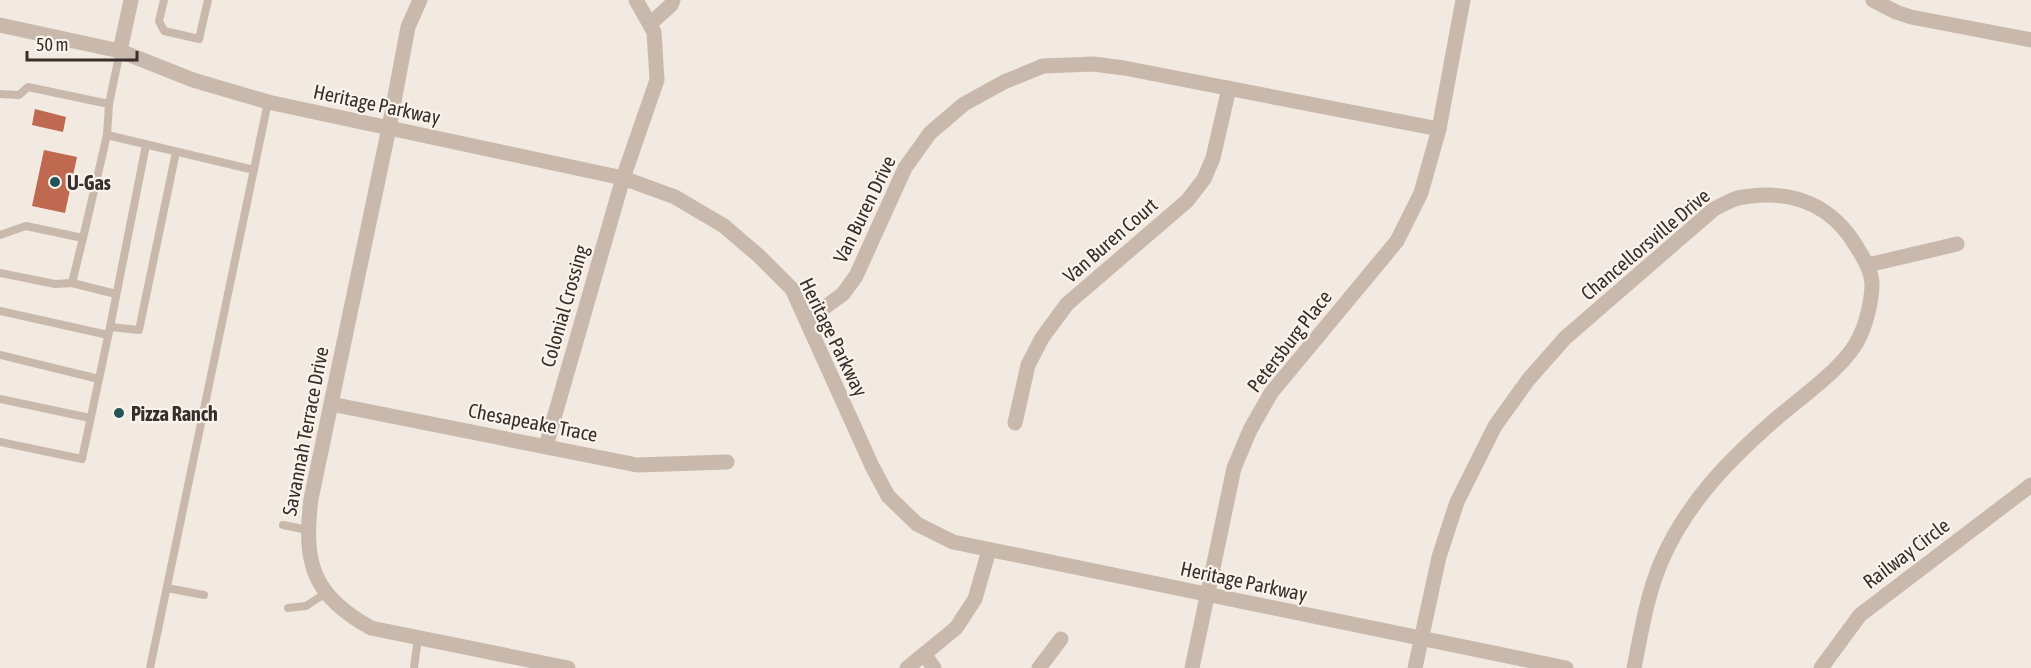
<svg xmlns="http://www.w3.org/2000/svg" width="2031" height="668" font-family="'Asap Condensed',sans-serif">
<style>
.building{fill:#bf6951}
.lines{fill:none;stroke-linecap:round;stroke-linejoin:round}
.service{stroke:#c9b9ac;stroke-width:8}
.minor{stroke:#c9b9ac;stroke-width:15}
.poi-dot{fill:#225557;stroke:#f9f3ec;stroke-width:2}
.labels{text-anchor:middle;dominant-baseline:central;stroke-width:4.5;stroke-linejoin:round;paint-order:stroke}
.street-label{font-size:20px;fill:#382e2b;stroke:#f9f3ec}
.poi-label{font-size:20px;font-weight:bold;fill:#382e2b;stroke:#f9f3ec;text-anchor:start}
</style>
<rect width="100%" height="100%" fill="#f2e9e0"/>
<g class="building">
<path d="M35,109L66,117L63,132L32,125Z"/>
<path d="M44,150L77,157L65,213L32,206Z"/>
</g>
<g class="lines">
<g class="service">
<path d="M164,0L159,21L164,31L199,39L208,0"/>
<path d="M0,94L19,95L28,87L109,104L120,51"/>
<path d="M107,135L109,104"/>
<path d="M0,235L26,226L83,238L107,135L254,170"/>
<path d="M0,273L55,284L72,283L83,238"/>
<path d="M72,283L116,294"/>
<path d="M0,311L108,335"/>
<path d="M110,327L146,145"/>
<path d="M0,355L99,379"/>
<path d="M0,399L90,418"/>
<path d="M0,442L82,459L110,327L139,330L176,152"/>
<path d="M283,525L308,530"/>
<path d="M167,588L204,595"/>
<path d="M288,608L306,606L326,593"/>
<path d="M150,668L268,102"/>
<path d="M414,668L418,637"/>
</g>
<g class="minor">
<path d="M420,0L408,27L389,128L311,499C303,565 313,595 371,628L568,668"/>
<path d="M1873,0L1896,12L1911,17L2031,40"/>
<path d="M650,24L671,5L673,0"/>
<path d="M0,25L120,51L193,80L268,102L623,178L675,197L724,226L759,256L792,289L872,466L888,496L917,524L953,542L1566,668"/>
<path d="M120,51L131,0"/>
<path d="M1868,265L1957,244"/>
<path d="M807,320L843,294L856,276L905,168L930,133L964,104L1004,82L1043,66L1093,64L1124,68L1439,129"/>
<path d="M331,404L637,465L727,462"/>
<path d="M1015,423L1028,365L1042,338L1067,304L1187,201L1204,179L1213,158L1229,88"/>
<path d="M546,446L623,178L657,80L654,32L636,0"/>
<path d="M925,655L934,668"/>
<path d="M907,668L956,628L975,599L989,550"/>
<path d="M1039,668L1061,639"/>
<path d="M1192,668L1234,468L1250,430L1271,393L1397,241L1421,193L1439,129L1463,0"/>
<path d="M1415,668L1439,557L1457,502L1495,426L1528,380L1565,338L1714,209C1723,205 1733,198 1743,197C1793,189 1833,205 1858,249C1864,259 1871,270 1872,283C1872,299 1867,321 1860,336C1847,366 1802,396 1777,418C1728,461 1687,502 1661,562C1647,595 1641,633 1634,668"/>
<path d="M1821,668L1860,615L2031,485"/>
</g>
</g>
<g class="poi-dot">
<circle cx="55" cy="182" r="6"/>
<circle cx="119" cy="413" r="6"/>
</g>
<g class="labels">
<g class="street-label">
<text transform="translate(377 104) rotate(12)">Heritage Parkway</text>
<text transform="translate(864 209) rotate(-64)">Van Buren Drive</text>
<text transform="translate(1110 240) rotate(-41)">Van Buren Court</text>
<text transform="translate(1645 244) rotate(-40)">Chancellorsville Drive</text>
<text transform="translate(564 306) rotate(-74)">Colonial Crossing</text>
<text transform="translate(834 337) rotate(64)">Heritage Parkway</text>
<text transform="translate(1289 341) rotate(-52)">Petersburg Place</text>
<text transform="translate(533 422) rotate(11)">Chesapeake Trace</text>
<text transform="translate(305 431) rotate(-79)">Savannah Terrace Drive</text>
<text transform="translate(1906 553) rotate(-37)">Railway Circle</text>
<text transform="translate(1244 581) rotate(12)">Heritage Parkway</text>
</g>
<g class="poi-label">
<text x="67" y="182">U-Gas</text>
<text x="131" y="413">Pizza Ranch</text>
</g>
</g>
<path d="M27 51v9h110v-9" fill="none" stroke="#382e2b" stroke-width="3"/>
<text x="36" y="51" font-size="18" fill="#382e2b" stroke="#f9f3ec" stroke-width="4.5" paint-order="stroke">50 m</text>
</svg>
